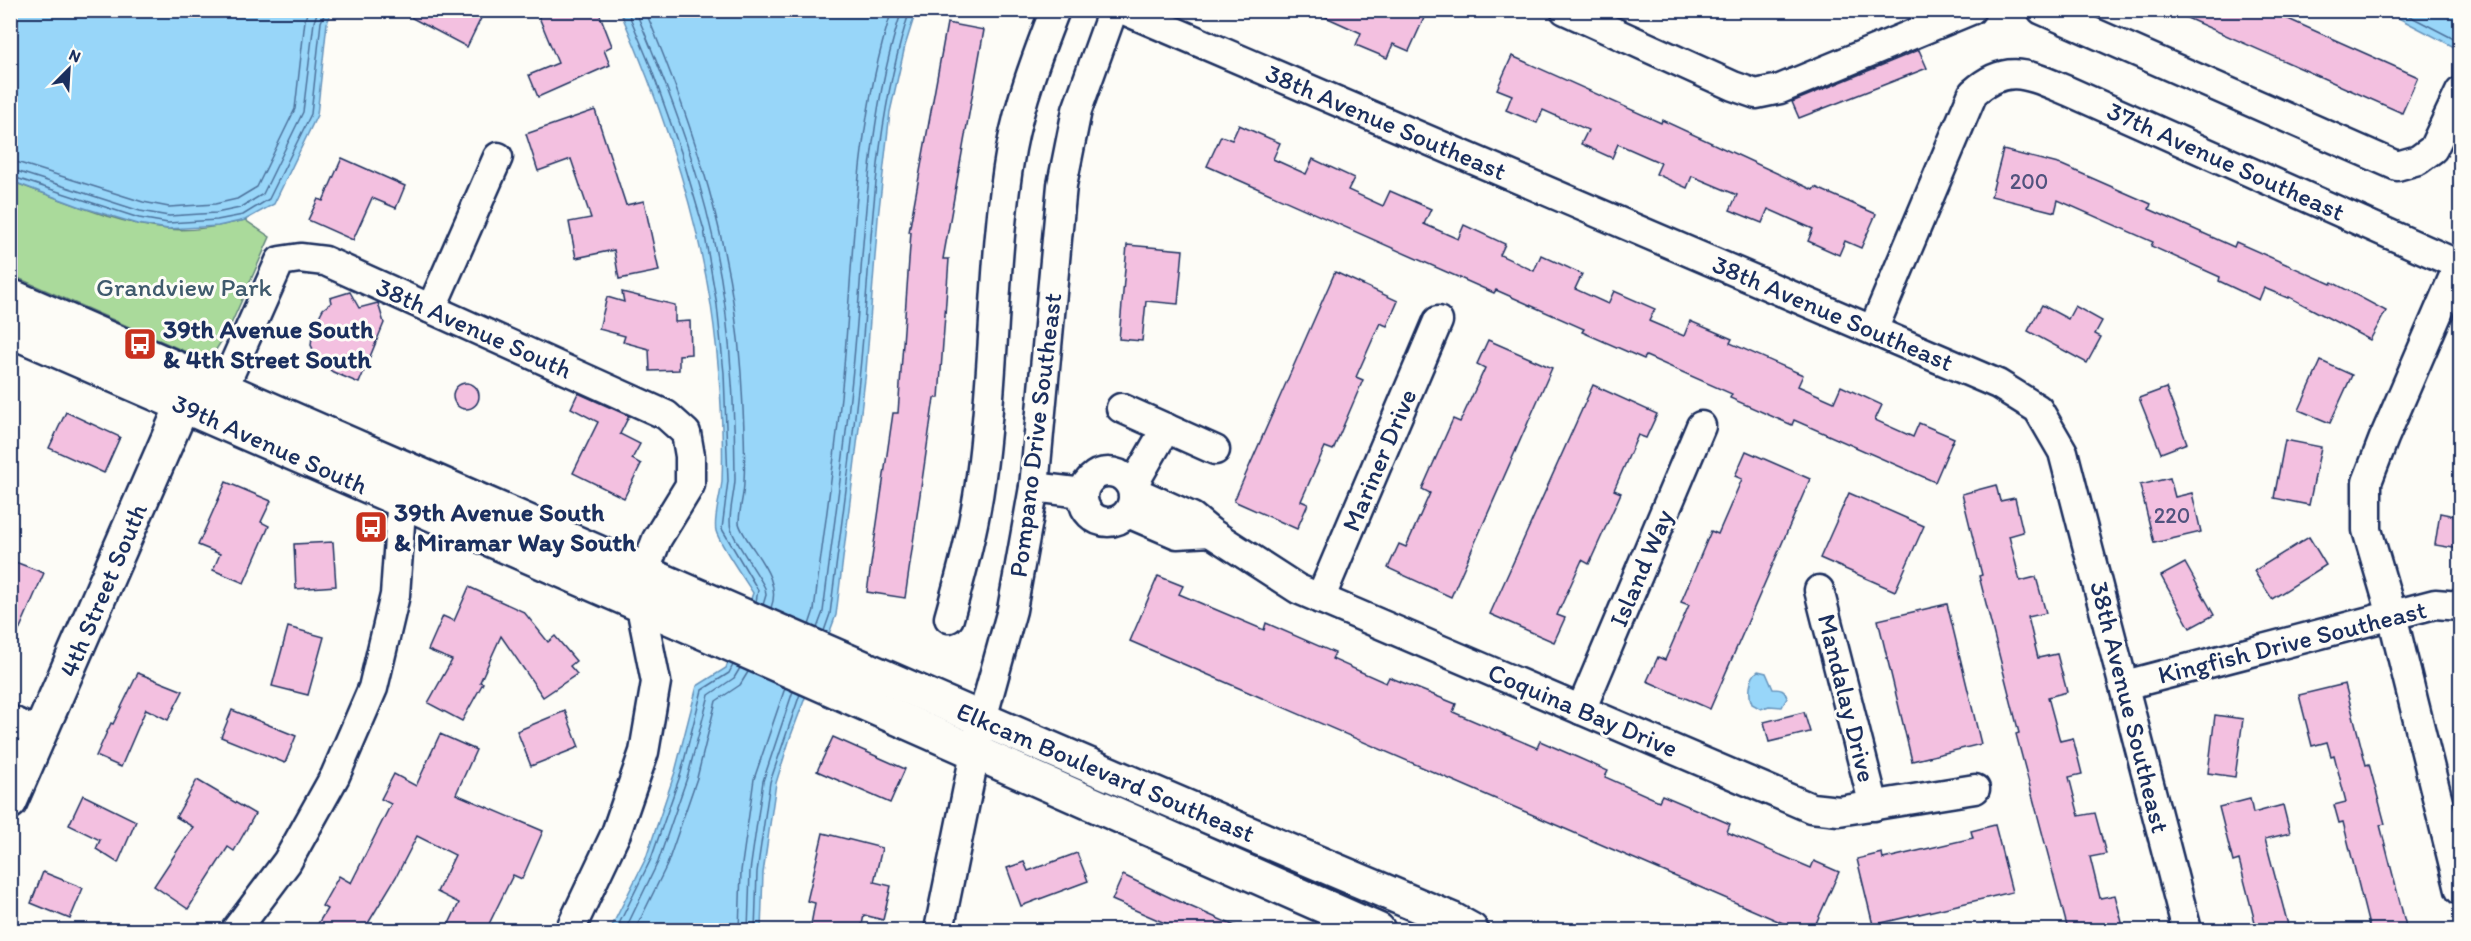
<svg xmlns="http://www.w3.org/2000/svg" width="2471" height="941" font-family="Itim,sans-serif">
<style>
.green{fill:#aada9b;stroke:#62847c;stroke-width:1.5}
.water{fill:#98d6f9;stroke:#6693bb;stroke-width:1.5}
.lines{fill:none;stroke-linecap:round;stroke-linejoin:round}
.shore{stroke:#4d729c;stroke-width:1.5}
.building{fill:#f3c0e0;stroke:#1b2f5e;stroke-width:1.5}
.street-casing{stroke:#1b2f5e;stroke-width:33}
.secondary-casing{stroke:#1b2f5e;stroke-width:38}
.street{stroke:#fdfcf7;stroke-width:28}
.secondary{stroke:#fdfcf7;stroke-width:33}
.labels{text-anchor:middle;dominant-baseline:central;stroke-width:6;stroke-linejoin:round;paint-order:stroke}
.number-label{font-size:22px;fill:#51537e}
.street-label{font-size:26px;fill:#1b2f5e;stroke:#fdfcf7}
.park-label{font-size:26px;fill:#3f5a6d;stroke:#fdfcf7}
.poi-label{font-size:26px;font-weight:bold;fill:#1b2f5e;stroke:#fdfcf7;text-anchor:start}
</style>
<rect width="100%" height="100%" fill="#fdfcf7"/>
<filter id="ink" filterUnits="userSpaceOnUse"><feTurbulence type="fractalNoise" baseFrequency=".0167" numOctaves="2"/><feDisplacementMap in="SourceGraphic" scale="12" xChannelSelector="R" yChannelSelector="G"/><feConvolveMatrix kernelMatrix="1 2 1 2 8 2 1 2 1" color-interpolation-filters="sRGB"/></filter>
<g filter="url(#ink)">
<path class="green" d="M10,181C61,199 113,223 167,229C192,232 220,226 245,220L270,237L228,331L210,359L184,351L11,275Z"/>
<g class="water">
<path d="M10,11H332L327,23L317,115L274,204L245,220L218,226L168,229L138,224L81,207L11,181Z"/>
<path d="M620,11H916L905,46L890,112L878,218L866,371L836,615L790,738L776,783L763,873L761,930H610L646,858L675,772L697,686L726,668L753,593C745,580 719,543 716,531C713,519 721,494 722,481C724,427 719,358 711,305C695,203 661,105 620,11Z"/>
<path d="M2385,11H2460V44L2454,47Z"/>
<path d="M1758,671L1766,673L1773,689C1781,689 1785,690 1787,698L1782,707L1769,706L1761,709L1752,704C1748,695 1749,677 1758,671Z"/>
</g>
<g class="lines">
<g class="shore">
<path d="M627,10L650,65L681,152L704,230L717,305L724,373L728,481L722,529L758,590L756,602"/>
<path d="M635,10C676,105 712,204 725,306C732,363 735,421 735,479C735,492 727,517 731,529C737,546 756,570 765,588L766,595L763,605"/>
<path d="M645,10C694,126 733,247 741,373C743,409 746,446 744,482C744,496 739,509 739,523C740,528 744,534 747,539C760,560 781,583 771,608"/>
<path d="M2398,10L2454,39H2460"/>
<path d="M10,160L143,202L169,207L215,204L237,199L257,187L295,109L305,20L308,10"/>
<path d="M10,169L140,211L169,216L216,213L240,208L263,194L303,112L314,22L318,10"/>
<path d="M10,176L139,218L168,223L217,220L243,215L269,199L311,114L321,22L326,10"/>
<path d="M809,625L814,610C824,529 837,447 844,366C854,247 855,125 892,10"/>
<path d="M817,628L823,612C833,531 845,450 853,369C865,249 864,126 902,10"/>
<path d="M824,631L830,614C840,533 852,451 860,370C872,249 872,127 910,10"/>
<path d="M616,930L651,859L681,773L702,690L729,673L733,665"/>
<path d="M625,930L658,862L688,775L709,695L734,678L740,668"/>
<path d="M635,930L667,865L697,778L716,701L740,685L748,672"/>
<path d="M739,930L741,871L754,779L785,688"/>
<path d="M748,930L750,871L763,781L793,691"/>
<path d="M755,930L757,872L770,782L800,694"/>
</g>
</g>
<g class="building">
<path d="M397,10H485L467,47Z"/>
<path d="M536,10H598L612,46L604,50L610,65L538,97L529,75L558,63Z"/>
<path d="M1310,10H1408L1424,18L1409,51L1393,44L1387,58L1356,45L1361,33Z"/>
<path d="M2169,10H2268L2418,77L2402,113Z"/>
<path d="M947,23L984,30L943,259H949L939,398H934L905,598L867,592L893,413H898L911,232H909Z"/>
<path d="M1919,50L1927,68L1799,118L1792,102Z"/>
<path d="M1512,56L1661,123L1662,120L1813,190L1815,187L1876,214L1861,248L1845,241L1839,255L1808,241L1813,229L1768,209L1762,223L1730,210L1737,195L1692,176L1687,188L1656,174L1661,163L1618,144L1612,158L1581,144L1588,130L1543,110L1537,123L1506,110L1512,95L1497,89Z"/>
<path d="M595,110L626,205L644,201L659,271L619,279L614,250L576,258L569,222L591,218L571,159L538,171L526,134Z"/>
<path d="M1239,125L1280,143L1273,159L1306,174L1313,159L1354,178L1348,190L1383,206L1390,191L1431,209L1424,224L1458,239L1464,225L1505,244L1500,255L1534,271L1541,255L1582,274L1575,289L1608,304L1614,291L1655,309L1649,321L1684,336L1690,321L1732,339L1730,343L1803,375L1798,386L1834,402L1841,386L1882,405L1875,420L1913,437L1919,423L1954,438L1935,482L1794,420L1792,425L1730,398L1732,394L1646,356L1644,359L1582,332L1584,329L1496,290L1494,293L1207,166L1221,136L1232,140Z"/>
<path d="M2003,150L2062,165L2151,204L2149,209L2234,247L2236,242L2331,284L2332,282L2386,311L2370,340L2289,297L2288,298L2264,288L2259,300L2219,281L2220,277L2151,246L2153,242L2058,200L2055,212L1991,196Z"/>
<path d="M342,158L405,186L396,208L372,198L353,240L308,220L318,199L323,201Z"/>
<path d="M1127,245L1183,250L1178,304L1146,301L1142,341L1119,339Z"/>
<path d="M1335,272L1398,301L1387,326L1380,323L1356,377L1363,380L1333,450L1325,447L1301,501L1308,504L1297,529L1234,501Z"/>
<path d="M350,292L359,308L378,303L384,323L359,383L333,372L319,362L311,345L313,328L323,309L331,303L330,298Z"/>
<path d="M622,292L675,305V322L690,321L691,354L679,355V370L650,371L649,349L623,342L625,336L599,329L607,297L624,302Z"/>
<path d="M2042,305L2068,319L2075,306L2102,321L2095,334L2101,337L2087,363L2028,331Z"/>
<path d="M1488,340L1552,368L1451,597L1388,568L1399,544L1406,547L1430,493L1422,489L1453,419L1460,422L1485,368L1477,364Z"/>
<path d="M2321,361L2352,375L2330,423L2299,410Z"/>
<circle cx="466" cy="396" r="13"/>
<path d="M1593,385L1657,414L1646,438L1638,435L1614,490L1621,493L1589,564L1582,560L1557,615L1565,618L1554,642L1490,614Z"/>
<path d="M2166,388L2187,443L2161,453L2139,398Z"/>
<path d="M578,393L629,416L620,434L640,444L632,459L641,464L624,498L573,473L598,422L571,408Z"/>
<path d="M66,412L120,437L104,473L49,448Z"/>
<path d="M2285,440L2321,447L2309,505L2274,498Z"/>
<path d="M1746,451L1810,479L1710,709L1647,681L1658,657L1665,660L1689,605L1681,602L1711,531L1718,534L1742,479L1735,476Z"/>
<path d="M2170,478L2175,497L2192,493L2201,532L2154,543L2140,485Z"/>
<path d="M226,482L271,501L261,522L269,526L244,583L213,570L220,554L198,545Z"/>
<path d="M1996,485L2000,501L2015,498L2023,532L2009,536L2020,581L2036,577L2046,613L2028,617L2038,658L2057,654L2067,692L2048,697L2060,741L2073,738L2082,774L2069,777L2079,816L2095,813L2106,854L2090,857L2100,898L2115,895L2124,930H2068L2016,734L2019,733L1979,576L1982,575L1962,494Z"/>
<path d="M1849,493L1924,526L1895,591L1820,558Z"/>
<path d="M2440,513L2460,517V549L2435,545Z"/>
<path d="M2309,537L2326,565L2272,599L2254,571Z"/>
<path d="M333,542L336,586L296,589L294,544Z"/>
<path d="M10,560L44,573L10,651Z"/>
<path d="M2185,563L2214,615L2190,628L2161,576Z"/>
<path d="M1158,576L1183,586L1179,594L1264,630L1266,623L1335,653L1332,659L1386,683L1389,677L1456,704L1453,712L1537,748L1540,741L1581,759L1608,771L1605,777L1659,801L1662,795L1730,824L1727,832L1811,868L1814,861L1839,872L1813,930H1799L1130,641Z"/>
<path d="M469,587L524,612L548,642L555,636L576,661L570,666L577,674L543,697L501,636L480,682L483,683L462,721L428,703L452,660L428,650L443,616L454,621Z"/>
<path d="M1947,604L1981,744L1912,761L1878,620Z"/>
<path d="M288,627L324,637L308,695L272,686Z"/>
<path d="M138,673L183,691L168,720L146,709L121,767L96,756L111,723L113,724Z"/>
<path d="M2345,684L2366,765L2369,764L2385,824L2380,825L2407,930H2370L2343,822L2339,823L2334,805L2346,802L2334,755L2331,756L2327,742L2312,746L2299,695Z"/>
<path d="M232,710L296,736L285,763L221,737Z"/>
<path d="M565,711L579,747L531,766L517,731Z"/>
<path d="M1804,712L1810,732L1769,742L1764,722Z"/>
<path d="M2215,715L2243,719L2235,777L2208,773Z"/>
<path d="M440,734L476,750L456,794L543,831L522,879L513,875L486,930H446L459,903L437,892L455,855L417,836L396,877L364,930H314L327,909L322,906L339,876L351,883L391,804L381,799L394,774L416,786Z"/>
<path d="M833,737L905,769L890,803L817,771Z"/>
<path d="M197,780L255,814L234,851L228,847L188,909L154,886L193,827L176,817Z"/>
<path d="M83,795L136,821L118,863L96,849L100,840L69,825Z"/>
<path d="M2250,799L2253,813L2283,805L2290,833L2265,839L2288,925L2264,930H2257L2239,860L2233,862L2219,807Z"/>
<path d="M1995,825L2012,892L1873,925L1857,859L1882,853L1883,859L1973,838L1971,831Z"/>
<path d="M823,833L882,848L874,882L891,886L883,920L864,915L861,930H810L815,903L807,901Z"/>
<path d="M1077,853L1088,881L1021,906L1007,868L1024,862L1028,871Z"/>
<path d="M43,872L83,888L70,919L31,903Z"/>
<path d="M1123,875L1171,898L1244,930H1181L1112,900Z"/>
</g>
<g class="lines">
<g class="street-casing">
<g id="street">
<path d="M1124,10L1998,384L2038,409L2063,452L2187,930"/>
<path d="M1565,10L1733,86L1756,94L1780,89L1971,10"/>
<path d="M2042,10L2397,166L2418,160L2433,149L2460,92"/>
<path d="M2460,262L2384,438L2367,482V530L2392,615L2460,890"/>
<path d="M431,309L498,157"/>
<path d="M1873,330L1973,93C2007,62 2029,75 2068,91L2459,265"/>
<path d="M223,389L280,261L300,258L325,261L666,415L686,433L690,456V485L657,539L644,573L641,607L656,682L644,752L616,833L570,930"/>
<path d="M1121,408L1215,450"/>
<circle cx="1108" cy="497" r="25"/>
<path d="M1034,487L1083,493"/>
<path d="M1132,487L1166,428"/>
<path d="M1134,491L1192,517L1210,532L1298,589L1811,808L1839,811L1975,789"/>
<path d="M1128,513L1177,534L1210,532"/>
<path d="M1819,590L1874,806"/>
<path d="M1320,599L1438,321"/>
<path d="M949,618C962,571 975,524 981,476C996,368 992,257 1011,149C1020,101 1037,56 1055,10"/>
<path d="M2125,685L2435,604L2460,606"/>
<path d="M1581,710L1701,426"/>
<path d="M10,720L41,734"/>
<path d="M236,930L287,862L335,776L373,688L395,595L403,481"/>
<path d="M939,930L982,719L1012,610L1034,487L1062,185L1077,110L1113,10"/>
</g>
</g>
<g class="secondary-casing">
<g id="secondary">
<path d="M10,296C491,505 970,717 1453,920L1471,930"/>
<path d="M10,330L728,643L1378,930"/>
<path d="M10,802L191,386"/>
</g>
</g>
<use href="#street" class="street"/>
<use href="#secondary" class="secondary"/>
</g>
</g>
<defs>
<g id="bus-square" transform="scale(1.725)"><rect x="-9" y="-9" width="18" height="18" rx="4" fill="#c8321e" stroke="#fdfcf7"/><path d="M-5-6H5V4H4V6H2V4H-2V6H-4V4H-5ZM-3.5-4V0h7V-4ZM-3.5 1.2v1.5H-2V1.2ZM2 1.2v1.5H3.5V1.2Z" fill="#fff"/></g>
</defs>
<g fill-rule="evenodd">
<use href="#bus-square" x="140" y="344"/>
<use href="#bus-square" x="371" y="527"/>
</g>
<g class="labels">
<g class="number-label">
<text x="2029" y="181">200</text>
<text x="2172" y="515">220</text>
</g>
<g class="street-label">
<text transform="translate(1386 122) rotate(23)">38th Avenue Southeast</text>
<text transform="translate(2226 161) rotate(24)">37th Avenue Southeast</text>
<text transform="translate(1833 313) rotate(23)">38th Avenue Southeast</text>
<text transform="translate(474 328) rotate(24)">38th Avenue South</text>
<text transform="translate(1035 435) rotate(-83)">Pompano Drive Southeast</text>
<text transform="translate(270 444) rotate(24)">39th Avenue South</text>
<text transform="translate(1379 460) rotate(-67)">Mariner Drive</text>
<text transform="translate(1641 568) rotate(-67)">Island Way</text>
<text transform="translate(103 590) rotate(-67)">4th Street South</text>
<text transform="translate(2292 642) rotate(-14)">Kingfish Drive Southeast</text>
<text transform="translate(1847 698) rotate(76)">Mandalay Drive</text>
<text transform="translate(2130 707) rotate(76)">38th Avenue Southeast</text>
<text transform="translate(1583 710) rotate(23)">Coquina Bay Drive</text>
<text transform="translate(1106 772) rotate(23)">Elkcam Boulevard Southeast</text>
</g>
<g class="park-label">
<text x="184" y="287">Grandview Park</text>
</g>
<g class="poi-label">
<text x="163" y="329">39th Avenue South<tspan x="163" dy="30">&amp; 4th Street South</tspan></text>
<text x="394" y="512">39th Avenue South<tspan x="394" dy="30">&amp; Miramar Way South</tspan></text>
</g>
</g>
<rect width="2471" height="941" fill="none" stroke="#fdfcf7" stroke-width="36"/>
<rect x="18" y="18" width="2435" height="905" fill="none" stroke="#1b2f5e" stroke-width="2" filter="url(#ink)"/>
<g transform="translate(69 69) rotate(24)" stroke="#fdfcf7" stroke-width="4.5" paint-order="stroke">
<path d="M0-4.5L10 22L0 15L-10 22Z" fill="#1b2f5e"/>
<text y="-9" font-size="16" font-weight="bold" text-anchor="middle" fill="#1b2f5e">N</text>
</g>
</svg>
